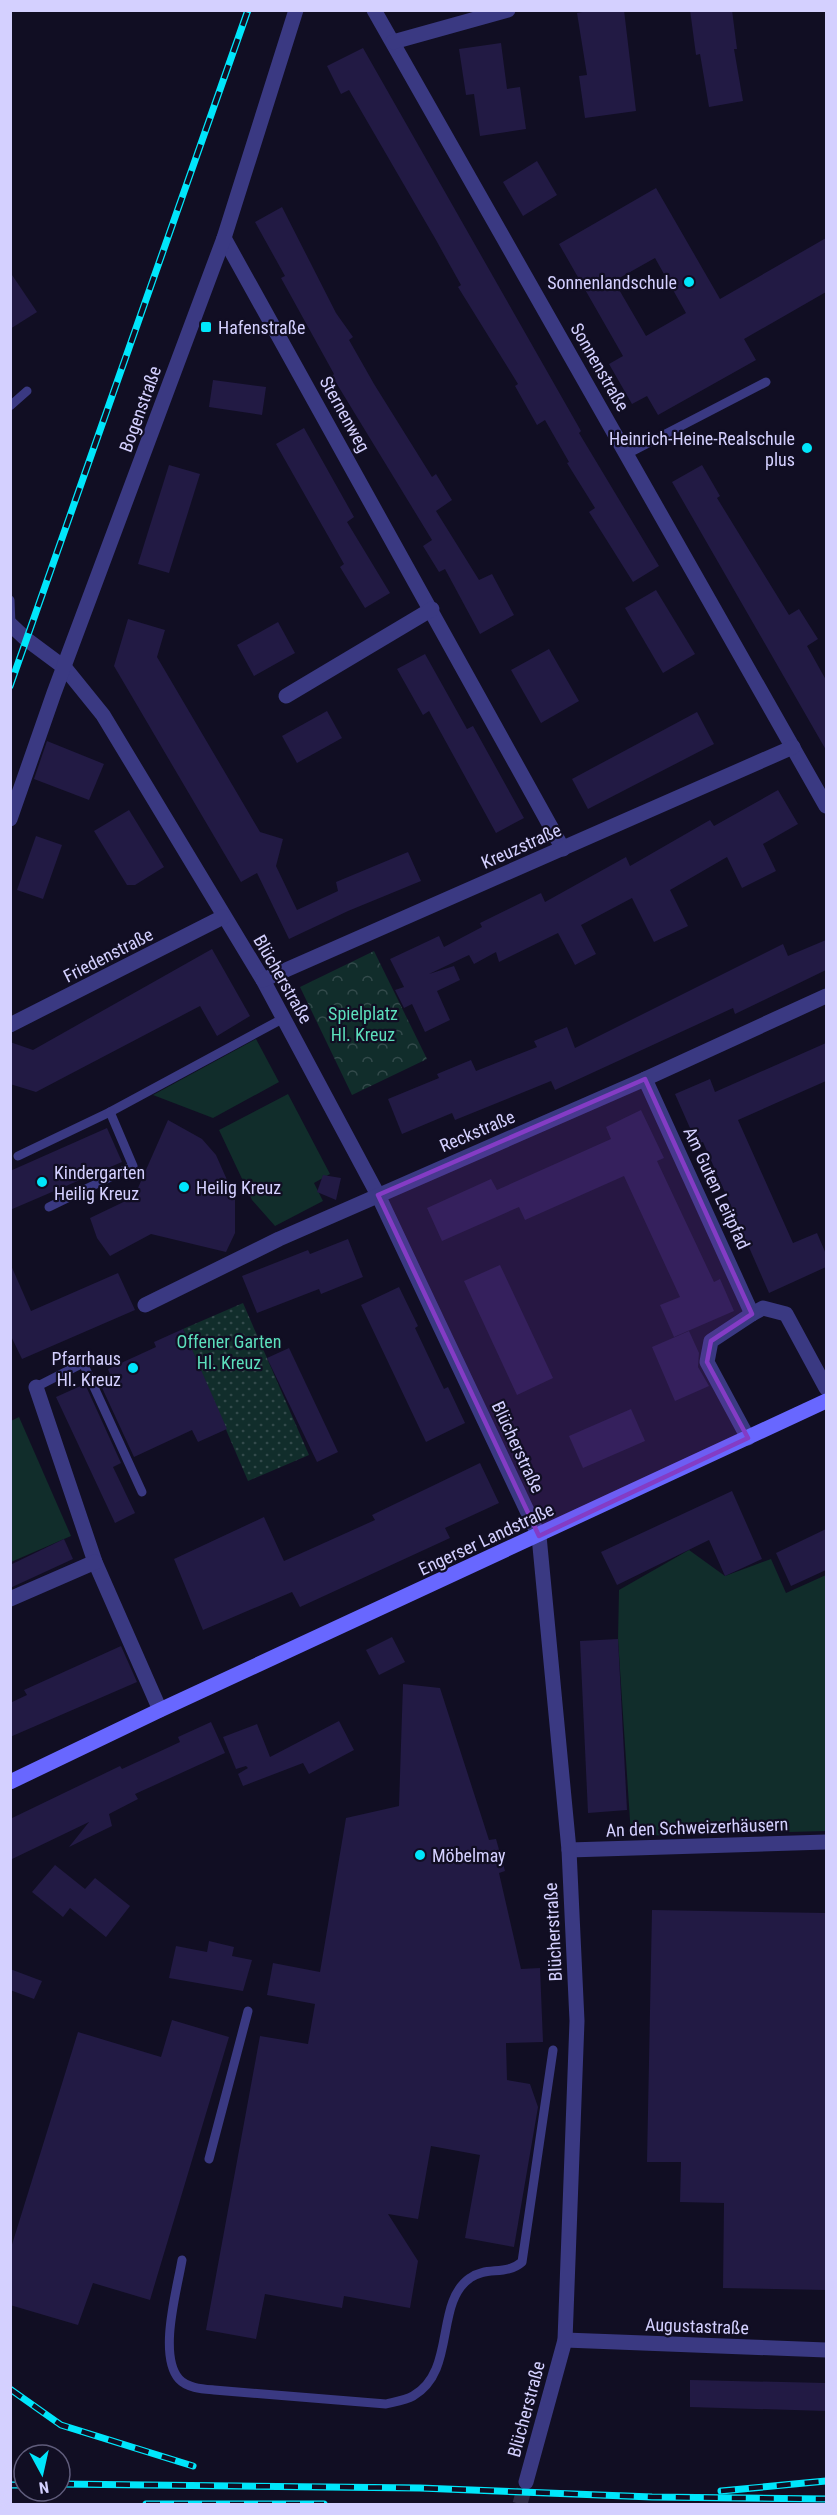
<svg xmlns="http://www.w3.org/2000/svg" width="837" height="2515" font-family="'Roboto Condensed',sans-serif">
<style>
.grass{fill:#112d2b}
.park{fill:url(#park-crowns)}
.garden{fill:url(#garden-dots)}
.building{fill:#221a44;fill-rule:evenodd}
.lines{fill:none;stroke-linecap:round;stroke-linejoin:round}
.tertiary-tunnel{stroke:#2e2b44;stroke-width:15;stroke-dasharray:15 8;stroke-linecap:butt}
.service{stroke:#3a3982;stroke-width:9}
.minor{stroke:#3a3982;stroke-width:15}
.tertiary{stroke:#3a3982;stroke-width:15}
.secondary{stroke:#6867ff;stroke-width:15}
.rail-casing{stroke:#00e6fb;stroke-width:7}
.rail{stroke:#110e23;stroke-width:4.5;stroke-dasharray:14;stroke-linecap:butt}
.marked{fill:#843cc5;fill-opacity:0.2;stroke:#843cc5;stroke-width:4.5;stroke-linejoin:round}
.poi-dot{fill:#00e6fb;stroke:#110e23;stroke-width:2}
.labels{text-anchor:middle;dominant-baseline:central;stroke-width:4.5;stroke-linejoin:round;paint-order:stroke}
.poi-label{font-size:18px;fill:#d4d0ff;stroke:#110e23;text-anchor:start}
.street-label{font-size:18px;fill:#d4d0ff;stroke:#110e23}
.park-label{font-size:18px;fill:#5cdfbc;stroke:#110e23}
</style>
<defs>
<pattern id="park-crowns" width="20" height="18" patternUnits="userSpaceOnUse" patternTransform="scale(1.5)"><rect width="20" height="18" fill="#112d2b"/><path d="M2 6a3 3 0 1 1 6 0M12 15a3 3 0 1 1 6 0" fill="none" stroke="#334a4b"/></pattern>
<pattern id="garden-dots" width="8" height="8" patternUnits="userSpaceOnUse" patternTransform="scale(1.5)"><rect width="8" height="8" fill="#112d2b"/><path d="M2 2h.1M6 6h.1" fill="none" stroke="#334a4b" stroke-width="1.8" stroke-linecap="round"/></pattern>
</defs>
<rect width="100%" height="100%" fill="#110e23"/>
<g class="grass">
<path d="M256,1039L279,1082L213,1118L153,1095Z"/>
<path d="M288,1094L330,1174L314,1183L323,1201L275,1226L252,1200L219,1130Z"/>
<path d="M19,1417L71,1536L11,1562V1421Z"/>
<path d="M689,1550L725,1576L771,1559L786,1593L826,1575V1831L631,1836L618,1639L619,1590Z"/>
</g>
<path class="park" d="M374,951L427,1059L352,1095L300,987Z"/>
<path class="garden" d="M243,1303L309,1455L248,1481L183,1329Z"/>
<g class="building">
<path d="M593,10H624L636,111L585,118L579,76L587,75L577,13Z"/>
<path d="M690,10H732L737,49H734L743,101L709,107L700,54L696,55Z"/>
<path d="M501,43L507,89L520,87L526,129L480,136L474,94L466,95L459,49Z"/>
<path d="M363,48L581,431L579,433L659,566L633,582L589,512L595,508L567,463L569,462L545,420L537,425L515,386L518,384L458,287L461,285L436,240L349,90L341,94L327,66Z"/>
<path d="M537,161L557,195L523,216L503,182Z"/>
<path d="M656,188L720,299L826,238V292L744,339L756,360L658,415L647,396L632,404L609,364L623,356L559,244ZM655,258L686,313L646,336L614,281Z"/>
<path d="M282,207L336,313L353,337L349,340L374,384L432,477L436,474L452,500L436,511L479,580L492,574L514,615L480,634L445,569L439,572L423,546L432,540L332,376L334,374L281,278L285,276L255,222Z"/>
<path d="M10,272L37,312L10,329Z"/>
<path d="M213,380L266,387L262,415L209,407Z"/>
<path d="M304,428L354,517L347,522L390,593L365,608L340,567L344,564L276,444Z"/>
<path d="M169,465L200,474L169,573L138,564Z"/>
<path d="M702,465L720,496L717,498L789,615L799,609L818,639L807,646L826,680V750L672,482Z"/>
<path d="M656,590L695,654L663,673L625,608Z"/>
<path d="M128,619L165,630L157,657L260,832L283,839L276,866L297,910L338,891L336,882L408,852L421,881L348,911L289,939L257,873L241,882L114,666Z"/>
<path d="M278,622L295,653L254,676L237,645Z"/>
<path d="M549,649L579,701L541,723L511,670Z"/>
<path d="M425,654L467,729L473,726L524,818L496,833L429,711L423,715L397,669Z"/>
<path d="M327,711L342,738L297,763L282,736Z"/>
<path d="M697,712L714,744L588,809L572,779Z"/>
<path d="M47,741L104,764L89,800L34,779Z"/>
<path d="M778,790L798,824L763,844L776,871L742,888L727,857L670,890L688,926L654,942L632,898L581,925L596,954L575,965L558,933L499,962L496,952L474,964L469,955L429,974L454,966L460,980L437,991L450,1020L425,1032L412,1004L404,1008L395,990L404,987L390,959L439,936L444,947L482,927L480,923L541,893L545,902L626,857L630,866L710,820L714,826Z"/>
<path d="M129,810L164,867L135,885H127L94,831Z"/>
<path d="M36,836L62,845L43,899L17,890Z"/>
<path d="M826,940V970L735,1014L733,1008L555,1090L551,1081L455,1120L452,1113L402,1134L388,1099L439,1078L437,1074L471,1060L476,1071L537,1047L534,1041L567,1027L575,1048L783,944L788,956Z"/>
<path d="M212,949L250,1016L217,1036L200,1006L36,1092L10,1084V1042L33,1050Z"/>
<path d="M826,1043V1081L738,1120L793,1243L817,1233L826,1254V1267L769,1293L703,1142L697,1144L675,1094L710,1079L715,1092Z"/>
<path d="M641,1110L664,1158L657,1161L714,1282L720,1279L734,1311L674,1337L660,1305L680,1297L624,1176L525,1220L519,1207L442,1241L427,1208L491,1179L497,1190L611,1139L606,1127Z"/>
<path d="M168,1120L202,1139L216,1155L235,1198V1233L226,1252L151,1234L110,1256L97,1238L90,1218L134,1197Z"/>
<path d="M107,1128L122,1162L10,1210V1171Z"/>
<path d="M323,1175L341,1178L336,1200L317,1192Z"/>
<path d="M348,1239L363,1277L321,1294L319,1289L257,1313L242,1276L308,1250L310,1254Z"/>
<path d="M10,1263L31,1311L118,1273L135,1310L22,1359L10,1334Z"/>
<path d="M500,1265L553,1378L517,1395L464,1281Z"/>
<path d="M399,1287L418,1326L415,1328L444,1389L448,1387L465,1423L426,1442L361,1305Z"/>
<path d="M183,1329L227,1429L198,1442L192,1430L134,1457L98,1379L110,1374L108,1369L156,1347L154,1342Z"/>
<path d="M689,1331L699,1353L698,1367L709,1386L675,1401L652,1347Z"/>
<path d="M289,1348L338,1452L317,1462L267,1358Z"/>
<path d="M85,1384L121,1463L113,1467L135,1513L115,1523L56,1397Z"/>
<path d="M631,1409L645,1441L583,1468L569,1436Z"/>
<path d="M480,1463L499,1503L445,1528L450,1538L300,1607L292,1592L203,1630L174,1559L264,1517L284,1561L375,1520L372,1515Z"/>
<path d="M732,1491L762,1559L725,1576L709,1540L617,1585L601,1552Z"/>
<path d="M826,1529V1570L791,1586L776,1553Z"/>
<path d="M64,1539L73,1559L10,1588V1565Z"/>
<path d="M392,1637L405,1662L379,1675L366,1650Z"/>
<path d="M618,1639L627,1810L588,1813L580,1641Z"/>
<path d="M121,1646L137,1682L10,1737V1703L27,1695L24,1690Z"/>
<path d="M403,1684L440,1688L489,1840L496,1839L505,1871L499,1873L521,1969L540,1968L543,2042L506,2043L507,2080L530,2084L538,2107L514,2247L465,2238L480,2155L431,2146L418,2219L388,2214L418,2261L410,2308L344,2296L342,2308L265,2294L256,2339L206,2330L260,2036L308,2044L315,2004L267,1995L273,1963L320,1972L346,1818L399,1806Z"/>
<path d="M339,1721L354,1750L309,1774L303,1763L243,1786L238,1774L248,1768L246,1766L236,1769L223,1737L257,1724L270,1757Z"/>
<path d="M211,1722L225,1753L135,1794L138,1799L109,1814L112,1826L69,1847L89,1822L10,1860V1819L120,1766L122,1769L180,1742L178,1737Z"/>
<path d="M55,1865L85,1889L95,1878L130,1906L106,1937L70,1908L63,1917L32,1892Z"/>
<path d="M652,1910L826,1913V2290L723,2288L724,2203L680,2202L681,2162H647Z"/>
<path d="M209,1941L234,1947L232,1956L252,1960L243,1991L169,1978L176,1946L207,1952Z"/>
<path d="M10,1969L42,1981L34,1999L10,1990Z"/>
<path d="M172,2020L229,2037L150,2300L93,2283L78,2325L10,2305V2251L78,2032L161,2057Z"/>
<path d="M690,2380L826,2383V2411L690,2407Z"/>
</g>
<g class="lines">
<path class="tertiary-tunnel" d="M520,2504L526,2482"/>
<g class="service">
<path d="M10,406L27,391"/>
<path d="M627,454L766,382"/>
<path d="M10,600L11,625"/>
<path d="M18,1156L110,1112L284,1018"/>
<path d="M49,1207L133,1166L110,1112"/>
<path d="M36,1387L83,1363L142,1492"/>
<path d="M209,2159L248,2011"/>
<path d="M182,2260C177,2290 158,2355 179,2379C187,2388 203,2389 214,2390L386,2404C394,2402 406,2400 413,2396C457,2371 434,2303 470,2278C486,2266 506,2276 522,2262L553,2050"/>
</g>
<g class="minor">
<path d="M374,10L826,806"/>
<path d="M393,42L508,10"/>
<path d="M224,238L563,849"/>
<path d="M10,624L26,639L65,668L103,715L263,980L378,1195L539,1536"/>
<path d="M286,696L432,609"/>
<path d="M10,819L54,693L224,238L296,10"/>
<path d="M263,980L793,747"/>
<path d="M10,1025L223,917"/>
<path d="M645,1079L752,1314L763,1308L786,1314L826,1388"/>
<path d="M145,1305L279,1239L645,1079L826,996"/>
<path d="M36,1387L95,1562L160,1710"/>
<path d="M748,1438L707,1362L711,1341L752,1314"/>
<path d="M10,1599L95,1562"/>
<path d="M569,1850L826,1842"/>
<path d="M565,2340L826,2350"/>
</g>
<path class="tertiary" d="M526,2482L565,2340L577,2021L569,1850L539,1536"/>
<path class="secondary" d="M10,1782L160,1710L826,1401"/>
<g class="rail-casing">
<g id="rail">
<path d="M10,686L248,10"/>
<path d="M10,2389L61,2425L193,2466"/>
<path d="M60,2484L420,2488L652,2497L826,2499"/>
<path d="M10,2485H24"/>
<path d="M721,2491L826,2481"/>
<path d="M146,2504H324"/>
</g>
</g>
<use href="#rail" class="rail"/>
</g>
<path class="marked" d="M645,1079L752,1314L711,1341L707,1362L748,1438L539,1536L378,1195Z"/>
<g class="poi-dot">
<circle cx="689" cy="282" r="6"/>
<rect x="200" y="321" width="12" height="12" rx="3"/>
<circle cx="807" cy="448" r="6"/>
<circle cx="42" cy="1182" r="6"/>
<circle cx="184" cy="1187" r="6"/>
<circle cx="133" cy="1368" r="6"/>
<circle cx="420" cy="1855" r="6"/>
</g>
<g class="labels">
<g class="poi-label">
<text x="677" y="282" text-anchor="end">Sonnenlandschule</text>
<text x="218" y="327">Hafenstraße</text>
<text x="795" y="438" text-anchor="end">Heinrich-Heine-Realschule<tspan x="795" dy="21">plus</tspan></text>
<text x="54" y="1172">Kindergarten<tspan x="54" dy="21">Heilig Kreuz</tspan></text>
<text x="196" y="1187">Heilig Kreuz</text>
<text x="121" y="1358" text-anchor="end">Pfarrhaus<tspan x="121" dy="21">Hl. Kreuz</tspan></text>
<text x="432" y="1855">Möbelmay</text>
</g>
<g class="street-label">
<text transform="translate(600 367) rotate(60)">Sonnenstraße</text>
<text transform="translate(140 409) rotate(-70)">Bogenstraße</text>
<text transform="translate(345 414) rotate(61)">Sternenweg</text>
<text transform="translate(521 846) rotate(-24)">Kreuzstraße</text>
<text transform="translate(108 955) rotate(-27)">Friedenstraße</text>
<text transform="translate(283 979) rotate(60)">Blücherstraße</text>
<text transform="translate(477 1131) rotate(-23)">Reckstraße</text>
<text transform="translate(717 1188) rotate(65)">Am Guten Leitpfad</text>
<text transform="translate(518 1447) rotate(65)">Blücherstraße</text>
<text transform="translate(486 1539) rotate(-25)">Engerser Landstraße</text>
<text transform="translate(697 1827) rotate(-2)">An den Schweizerhäusern</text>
<text transform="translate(553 1932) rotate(-93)">Blücherstraße</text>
<text transform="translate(697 2326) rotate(2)">Augustastraße</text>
<text transform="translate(526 2409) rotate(-75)">Blücherstraße</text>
</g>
<g class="park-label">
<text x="363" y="1013">Spielplatz<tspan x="363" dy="21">Hl. Kreuz</tspan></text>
<text x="229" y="1341">Offener Garten<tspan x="229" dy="21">Hl. Kreuz</tspan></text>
</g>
</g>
<rect width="837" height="2515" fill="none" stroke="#d4d0ff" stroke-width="24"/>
<g transform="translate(42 2473) rotate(172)"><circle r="28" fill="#110e23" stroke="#5f5c7b" stroke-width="1.5"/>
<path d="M0-4.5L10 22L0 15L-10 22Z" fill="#00e6fb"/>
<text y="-9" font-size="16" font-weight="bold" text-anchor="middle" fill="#d4d0ff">N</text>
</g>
</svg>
